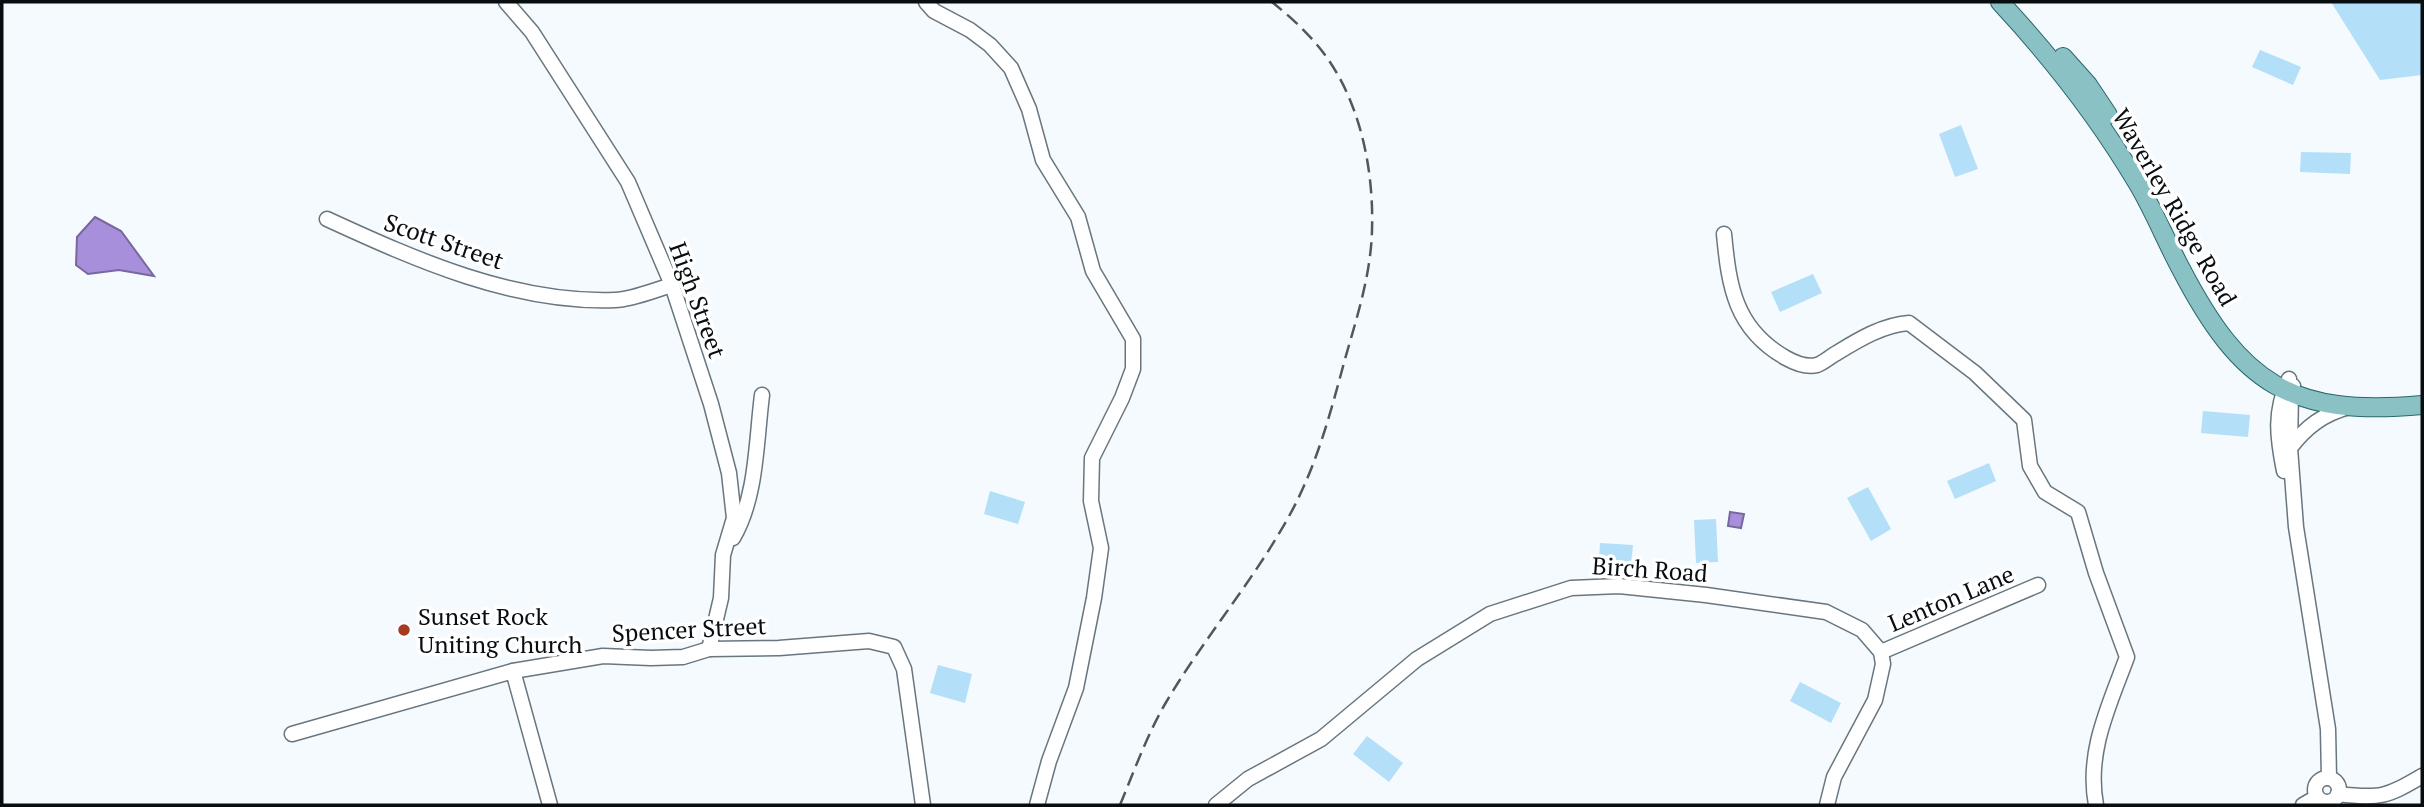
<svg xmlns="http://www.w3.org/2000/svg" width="2424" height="807" font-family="'PT Serif',serif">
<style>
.green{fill:#b3dff8}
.water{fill:#a78fdb;stroke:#77689e;stroke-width:2}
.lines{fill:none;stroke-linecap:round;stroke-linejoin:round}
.minor-casing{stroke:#69767d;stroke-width:17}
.major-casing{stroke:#2a676c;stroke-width:20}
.minor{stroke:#fff;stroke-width:14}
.major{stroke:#8ac1c4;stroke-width:18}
.rail{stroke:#52575a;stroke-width:2.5;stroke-dasharray:14 7;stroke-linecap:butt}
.poi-dot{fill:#a53c21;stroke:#fff;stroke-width:2.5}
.labels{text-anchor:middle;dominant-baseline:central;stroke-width:7;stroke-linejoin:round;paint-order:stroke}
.street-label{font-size:24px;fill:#080d10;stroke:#fff}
.poi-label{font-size:24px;fill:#080d10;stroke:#fff;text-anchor:start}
</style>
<rect width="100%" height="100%" fill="#f4fafe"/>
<g class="green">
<path d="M2331,2H2422V75L2380,80Z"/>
<path d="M2260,50L2301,67L2293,85L2252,67Z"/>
<path d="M1961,125L1978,169L1955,177L1939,134Z"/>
<path d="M2301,152L2351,153L2350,174L2300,172Z"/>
<path d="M1813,274L1822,293L1780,312L1771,292Z"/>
<path d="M2203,411L2250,415L2248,437L2201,433Z"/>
<path d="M1989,463L1996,481L1955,499L1947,481Z"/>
<path d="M1868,487L1891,529L1871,541L1847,498Z"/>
<path d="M990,491L1025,502L1018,524L984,514Z"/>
<path d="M1716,519L1718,562L1696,563L1694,520Z"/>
<path d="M1600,543L1633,545L1631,564L1599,561Z"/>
<path d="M938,665L972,674L965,703L930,693Z"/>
<path d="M1800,682L1841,703L1831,723L1790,701Z"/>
<path d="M1367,736L1403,763L1389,782L1353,754Z"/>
</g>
<g class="water">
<path d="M95,217L121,231L154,276L119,270L88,274L76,265L77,237Z"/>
<path d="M1730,512L1744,514L1741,528L1728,526Z"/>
</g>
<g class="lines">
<g class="minor-casing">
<g id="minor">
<path d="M506,2L532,32L628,182L672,285L711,404L729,473L734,518L723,555L721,598L709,649"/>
<path d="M926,2L934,11L970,30L990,45L1011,68L1029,109L1043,160L1078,217L1093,271L1133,339V369L1122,398L1092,458L1091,501L1101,548L1094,598L1076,688L1049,761L1037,805"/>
<path d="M327,219C416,260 515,304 615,300C634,299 654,290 672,285"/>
<path d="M1724,234C1729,287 1735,329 1786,358C1795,363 1806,368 1817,365C1823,363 1830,357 1835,354C1858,340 1882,325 1909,323L1975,373L2024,420L2030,466L2045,492L2078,512L2096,573L2127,657C2109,706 2086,752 2096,805"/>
<path d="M2290,448L2291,392L2293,386"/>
<path d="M2284,471C2277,436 2274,412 2289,379"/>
<path d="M733,538C757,497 756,442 762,395"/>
<path d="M1881,652L2038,585"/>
<path d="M513,671L550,805"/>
<path d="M292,734L513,671L603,656L651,658L683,657L709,649L779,648L869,641L894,647L904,669L923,805"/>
<path d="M2329,778L2328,729L2296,527L2290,448C2306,427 2323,414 2349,407"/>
<circle cx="2327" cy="790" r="12"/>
<path d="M2338,794C2381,799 2386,797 2422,776"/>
<path d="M1216,805L1248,779L1321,739L1417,659L1490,614L1571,588L1619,586L1706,595L1826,612L1862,630L1881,652L1883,664L1875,700L1834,777L1827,805"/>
<path d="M2303,805L2317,797"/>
</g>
</g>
<g class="major-casing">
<g id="major">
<path d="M2000,2C2052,58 2099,118 2138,184C2154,211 2166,241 2181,269C2241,384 2291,417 2422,405"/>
<path d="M2063,57L2088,85L2108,115"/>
</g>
</g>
<use href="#minor" class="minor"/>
<use href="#major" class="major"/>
<path class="rail" d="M1120,805C1135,769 1148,732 1168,699C1205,637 1253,581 1288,518C1316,468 1330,415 1345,359C1357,317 1371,274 1372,230C1374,167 1359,95 1318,46C1304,29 1288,15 1272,2"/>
</g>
<circle class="poi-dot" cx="404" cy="630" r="7"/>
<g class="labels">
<g class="street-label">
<text transform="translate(2175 207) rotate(60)">Waverley Ridge Road</text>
<text transform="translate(444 241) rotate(19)">Scott Street</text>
<text transform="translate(698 300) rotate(70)">High Street</text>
<text transform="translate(1650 569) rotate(4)">Birch Road</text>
<text transform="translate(1951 598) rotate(-23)">Lenton Lane</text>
<text transform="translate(689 629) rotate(-3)">Spencer Street</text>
</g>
<g class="poi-label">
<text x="418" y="616">Sunset Rock<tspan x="418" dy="28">Uniting Church</tspan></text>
</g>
</g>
<rect width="2424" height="807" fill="none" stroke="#080d10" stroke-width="7"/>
</svg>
